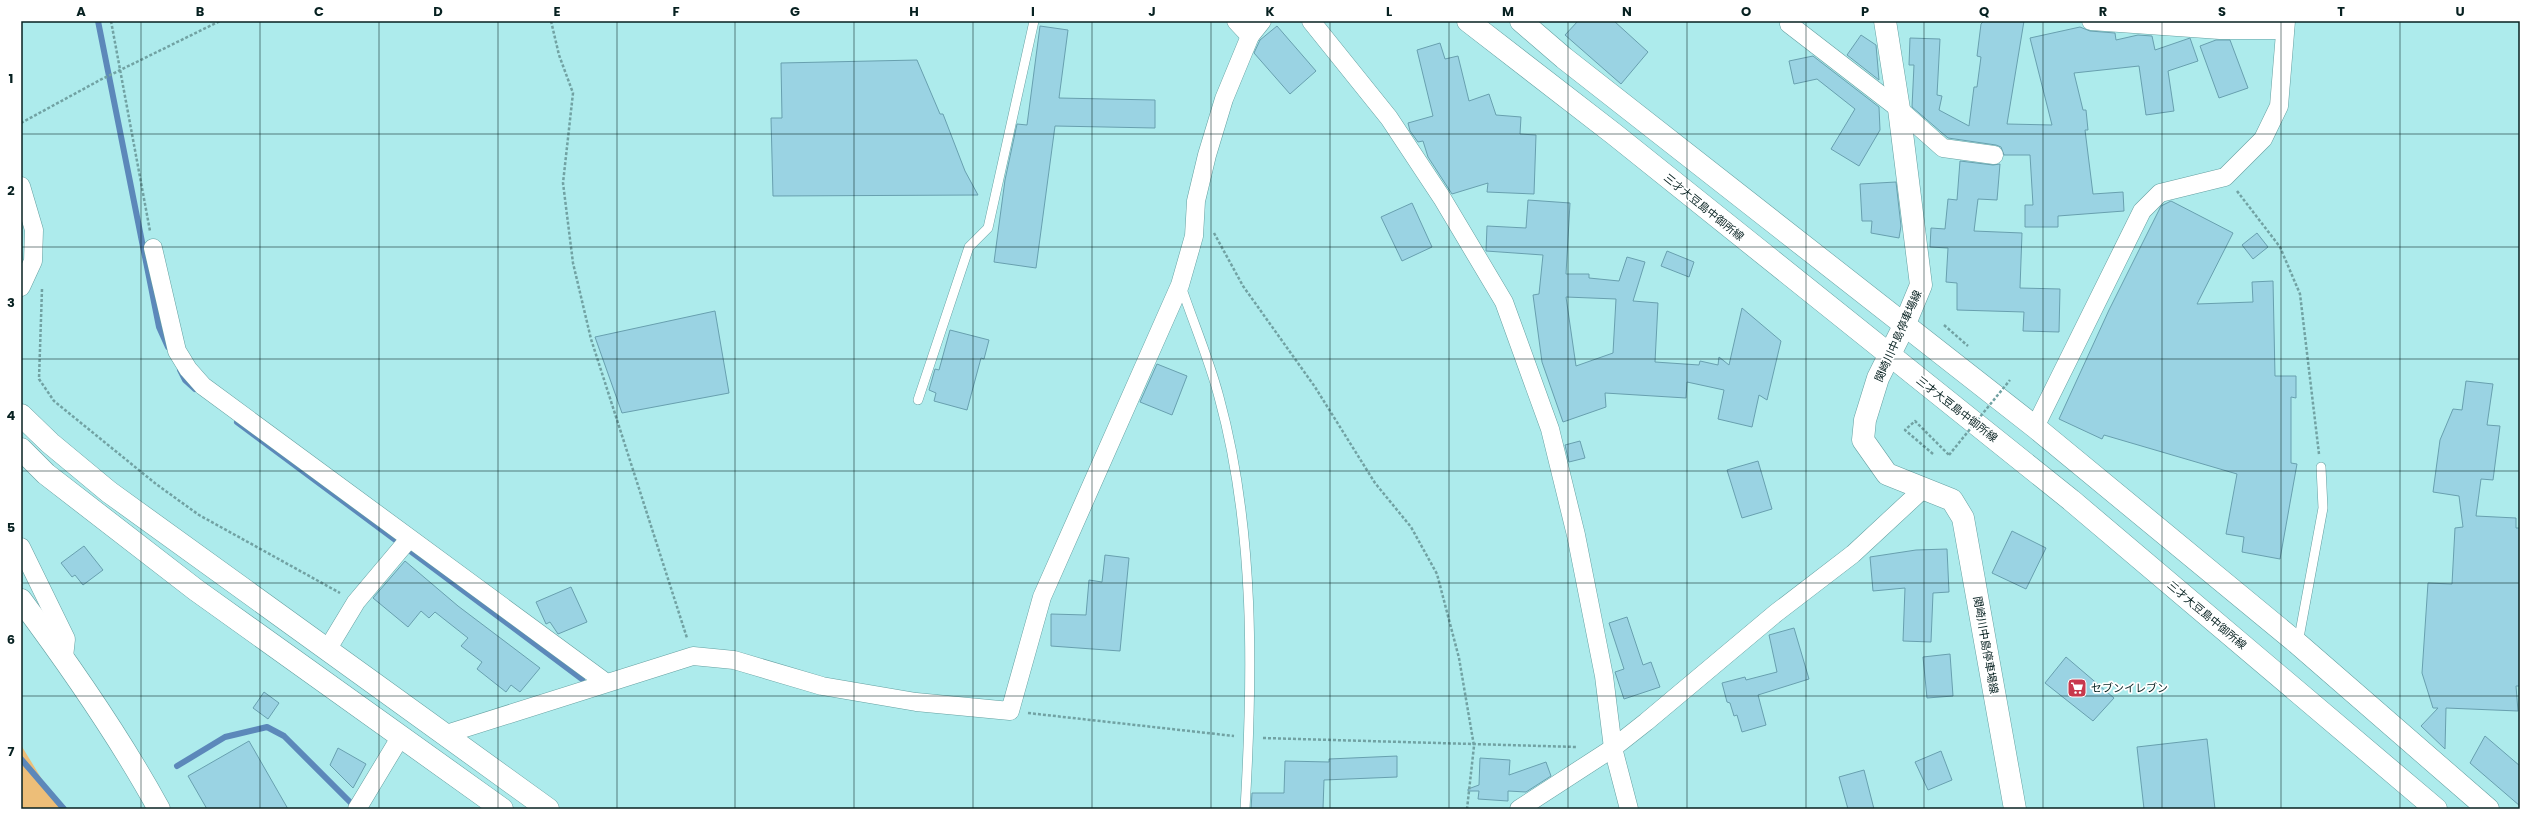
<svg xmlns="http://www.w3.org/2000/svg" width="2541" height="830" font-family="Poppins,'Noto Sans JP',sans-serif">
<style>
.green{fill:#edbe78}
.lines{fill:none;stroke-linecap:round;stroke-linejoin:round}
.stream{stroke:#5c88ba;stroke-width:6}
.building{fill:#9ad3e3;stroke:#68a0af;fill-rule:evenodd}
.service-casing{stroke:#64a0a1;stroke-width:10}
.minor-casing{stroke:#64a0a1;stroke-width:19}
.tertiary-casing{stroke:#64a0a1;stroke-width:23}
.secondary-casing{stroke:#64a0a1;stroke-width:23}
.path{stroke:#71a2a3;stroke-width:2.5;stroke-dasharray:3 2;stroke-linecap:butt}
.service{stroke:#fff;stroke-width:9}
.minor{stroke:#fff;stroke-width:18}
.tertiary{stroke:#fff;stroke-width:22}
.secondary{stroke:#fff;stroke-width:22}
.path-bridge{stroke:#71a2a3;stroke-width:2.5;stroke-dasharray:3 2;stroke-linecap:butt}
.grid{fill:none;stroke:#072121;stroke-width:1;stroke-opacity:0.55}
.labels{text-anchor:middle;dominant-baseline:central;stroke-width:3.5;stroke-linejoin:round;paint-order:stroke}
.street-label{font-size:11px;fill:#072121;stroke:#fff}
.poi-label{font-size:11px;fill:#072121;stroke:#fff;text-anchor:start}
.neatline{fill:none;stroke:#072121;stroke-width:1.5}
.grid-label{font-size:13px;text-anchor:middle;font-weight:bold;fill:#072121}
</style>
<rect width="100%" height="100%" fill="#adebec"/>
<path class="green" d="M21,745L60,809H21Z"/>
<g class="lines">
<g class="stream">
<path d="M98,21L159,327L168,347"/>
<path d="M180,370L185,380L195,389"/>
<path d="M237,422L582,679"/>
<path d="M21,759L64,809"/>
<path d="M177,766L225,737L267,727L284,736L356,808"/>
</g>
</g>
<g class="building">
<path d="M1578,21H1614L1648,52L1621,84L1565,35Z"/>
<path d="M1984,21H2024L2007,124L2052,125L2030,38L2080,27L2090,31L2115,33L2116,40L2138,35L2152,36L2155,50L2190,38L2198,61L2168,71L2174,111L2146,115L2139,66L2074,73L2083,110H2086L2088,130H2085L2093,194L2123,192L2124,211L2058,216V227H2025V205H2033L2030,155H2004L2001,147L1996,145L1948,138L1912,107L1914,65H1909L1910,38L1940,39L1937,95L1942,96L1939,110L1969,126L1974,87H1977L1981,57L1977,56L1981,24Z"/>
<path d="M1040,26L1068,30L1059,98L1155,100V128L1055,126L1036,268L994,262L1005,180L1017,124L1027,125Z"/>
<path d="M1277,26L1316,71L1290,94L1254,53L1260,40Z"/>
<path d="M1861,35L1876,45L1879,80L1847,55Z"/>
<path d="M2216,40H2230L2248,88L2219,98L2200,46Z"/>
<path d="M1440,43L1445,59L1458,56L1469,101L1489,94L1496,115L1521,117L1520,134L1536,135L1534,194L1487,192L1488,183L1452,194L1428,157L1423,141L1418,142L1410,131L1408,123L1433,116L1417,50Z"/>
<path d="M1813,56L1879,107L1880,130L1859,166L1831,149L1855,109L1817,79L1794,84L1789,61Z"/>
<path d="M917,60L940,114H943L965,171L978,195L773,196L771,118H782L781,63Z"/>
<path d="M1960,161L1993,165L2000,164L1997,200L1978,199L1974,231L2022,233L2020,288L2060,289L2059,332L2023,331L2024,312L1957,310V283L1946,282L1948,248L1930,247L1931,228L1945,229L1948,199L1957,200Z"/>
<path d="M1896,182L1901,226L1899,238L1871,233L1872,221H1862L1860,184Z"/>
<path d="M1528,200L1570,203L1566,274H1589V278L1619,281L1627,257L1645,262L1633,301L1658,303L1655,362L1699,365L1700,361L1718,365L1719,357L1729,365L1742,308L1781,341L1767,400L1759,395L1752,427L1718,419L1724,390L1687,382L1686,398L1605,393L1606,407L1563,422L1542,362L1533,295L1539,294L1543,255L1486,251L1487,226L1526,228ZM1566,297L1616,299L1613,353L1576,366Z"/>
<path d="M2171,201L2233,233L2197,304L2253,302L2252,282L2273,281L2275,376H2296V398L2291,397V463L2297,464L2280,559L2242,552L2244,537L2226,534L2237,474L2104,435L2102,439L2059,419L2109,310L2161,206Z"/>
<path d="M1412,203L1432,247L1402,261L1381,217Z"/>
<path d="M2257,233L2268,247L2253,259L2242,245Z"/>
<path d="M1667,251L1694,262L1689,277L1661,266Z"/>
<path d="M715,311L729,393L622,413L595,337Z"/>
<path d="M950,330L989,340L984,359L981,358L967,410L934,401L936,393L929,390L935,369L939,370Z"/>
<path d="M1157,364L1187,376L1172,415L1140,402Z"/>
<path d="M2466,381L2493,384L2487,425L2500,426L2493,480L2481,479L2476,516L2516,518V528H2520V686H2516L2518,711L2446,708L2445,749L2421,726L2438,708H2433L2422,673L2428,583L2452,584L2455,528L2463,527L2459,496L2433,492L2440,440L2453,409L2462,410Z"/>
<path d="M1580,441L1585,458L1569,462L1565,445Z"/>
<path d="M1758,461L1772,509L1742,518L1727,470Z"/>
<path d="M2012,531L2046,548L2026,589L1992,573Z"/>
<path d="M84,546L103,570L83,585L75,575L72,577L61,563Z"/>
<path d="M1947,549L1949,592L1933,593L1931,642L1903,641L1905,588L1873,591L1870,557L1916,550Z"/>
<path d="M1105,555L1129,558L1120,651L1051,646V614L1086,615L1089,580L1102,582Z"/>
<path d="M405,561L458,606L540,668L520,692L511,685L506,692L477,669L482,662L461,646L468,638L435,612L429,618L421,611L408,627L373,598Z"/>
<path d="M571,587L587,622L558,634L550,622L546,624L536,602Z"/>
<path d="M1627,617L1643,665L1651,662L1660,687L1624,699L1615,672L1624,669L1609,623Z"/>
<path d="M1794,628L1809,679L1758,695L1766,725L1742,732L1737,715L1734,716L1730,703L1727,702L1722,683L1745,677L1746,680L1777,672L1769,635Z"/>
<path d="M1950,654L1953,696L1927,698L1923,657Z"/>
<path d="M2066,657L2114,698L2093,721L2045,683Z"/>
<path d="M264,692L279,703L268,719L253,708Z"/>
<path d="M2485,736L2520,766V806L2470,763Z"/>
<path d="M2207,739L2215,809H2144L2137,747Z"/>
<path d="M249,741L288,809H207L188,776Z"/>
<path d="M338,748L366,764L353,788L330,765Z"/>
<path d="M1941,751L1952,780L1928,790L1915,762Z"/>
<path d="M1397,756V777L1324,780L1323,809H1251L1252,793H1284L1285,761L1329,762V759Z"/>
<path d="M1480,758L1510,760L1509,775L1546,762L1551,776L1526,792L1508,791V801L1478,799L1479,791H1468V789L1479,785Z"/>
<path d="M1864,770L1874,809H1848L1839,777Z"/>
</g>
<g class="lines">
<g class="service-casing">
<g id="service">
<path d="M1181,286C1193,322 1209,359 1219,397C1255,528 1253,674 1245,809"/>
<path d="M918,400L969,247L988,228L1034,21"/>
<path d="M2298,643L2323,508L2321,467"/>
</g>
</g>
<g class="minor-casing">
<g id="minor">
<path d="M1236,21L1250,36"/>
<path d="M1311,21L1389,118L1442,198L1504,302L1550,429L1576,535L1604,676L1613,748L1629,809"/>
<path d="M2091,21L2220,30H2285"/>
<path d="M1789,24L1899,109L1943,148L1994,155"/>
<path d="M21,186L34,230L33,261L21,287"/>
<path d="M153,248L177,351L188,369L203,386L605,682"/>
<path d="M2035,427L2142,211L2160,193L2225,177L2263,139L2279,106L2286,21"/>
<path d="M21,547L66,639L64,657"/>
<path d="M327,650L356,602L409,539"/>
<path d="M443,735L693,656L734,660L822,686L916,702L1010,711L1042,597L1180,285L1194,236L1196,201L1207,155L1224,99L1250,36L1262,21"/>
<path d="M357,809L401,736"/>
<path d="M1519,809L1613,748L1646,722L1776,613L1853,554L1923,489"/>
</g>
</g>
<g class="tertiary-casing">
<g id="tertiary">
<path d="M21,415L50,443L109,492L548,809"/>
<path d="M21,449L46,474L196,590L502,809"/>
<path d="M21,600C71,667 119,736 159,809"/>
</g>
</g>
<g class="secondary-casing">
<g id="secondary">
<path d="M1468,21L1614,134L2071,500L2436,809"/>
<path d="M1521,21L1564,58L2035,427L2297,643L2488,809"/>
<path d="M1885,21L1899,109L1921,285L1904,326L1878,378L1865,420L1863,440L1887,474L1952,500L1963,518L2015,809"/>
</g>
</g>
<g class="path">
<path d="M111,21L150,231"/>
<path d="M551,21L559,55L573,93L563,183L573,263L591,339L687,638"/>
<path d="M21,123L100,80L220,21"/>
<path d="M2237,191L2280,247L2300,294L2319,454"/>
<path d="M1214,233L1243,286L1315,387L1375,483L1411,527L1437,574L1459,658L1474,746L1467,809"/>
<path d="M42,289L39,379L54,401L156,484L199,515L340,593"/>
<path d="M1944,325L1968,346"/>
<path d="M1933,454L1905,430L1915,421L1949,455"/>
<path d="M1028,713L1234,736"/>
<path d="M1263,738L1577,747"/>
</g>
<use href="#service" class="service"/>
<use href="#minor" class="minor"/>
<use href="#tertiary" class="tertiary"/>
<use href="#secondary" class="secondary"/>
<path class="path-bridge" d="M1949,455L2010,380"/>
</g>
<path class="grid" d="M141,21V809M260,21V809M379,21V809M498,21V809M617,21V809M735,21V809M854,21V809M973,21V809M1092,21V809M1211,21V809M1330,21V809M1449,21V809M1568,21V809M1687,21V809M1806,21V809M1924,21V809M2043,21V809M2162,21V809M2281,21V809M2400,21V809M21,134H2520M21,247H2520M21,359H2520M21,471H2520M21,583H2520M21,696H2520"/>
<defs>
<g id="supermarket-square" transform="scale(1)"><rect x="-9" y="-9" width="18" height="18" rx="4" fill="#c8384d" stroke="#fff"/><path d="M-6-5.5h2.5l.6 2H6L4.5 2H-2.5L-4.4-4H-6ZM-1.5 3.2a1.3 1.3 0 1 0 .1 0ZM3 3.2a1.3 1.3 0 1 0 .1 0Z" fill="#fff"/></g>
</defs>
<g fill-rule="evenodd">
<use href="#supermarket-square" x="2077" y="688"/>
</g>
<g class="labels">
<g class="street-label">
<text transform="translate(1704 207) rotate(39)">三才大豆島中御所線</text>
<text transform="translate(1898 336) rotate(-66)">関崎川中島停車場線</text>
<text transform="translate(1957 409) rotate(38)">三才大豆島中御所線</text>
<text transform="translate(2207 615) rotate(40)">三才大豆島中御所線</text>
<text transform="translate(1986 645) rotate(80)">関崎川中島停車場線</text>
</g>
<g class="poi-label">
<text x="2091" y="688">セブンイレブン</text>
</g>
</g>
<rect width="2541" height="830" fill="none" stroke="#ffffff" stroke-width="44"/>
<rect x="22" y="22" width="2497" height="786" class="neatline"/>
<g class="grid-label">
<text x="81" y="16">A</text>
<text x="200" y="16">B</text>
<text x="319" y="16">C</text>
<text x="438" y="16">D</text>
<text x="557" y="16">E</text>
<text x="676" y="16">F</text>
<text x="795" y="16">G</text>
<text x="914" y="16">H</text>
<text x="1033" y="16">I</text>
<text x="1152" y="16">J</text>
<text x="1270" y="16">K</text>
<text x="1389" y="16">L</text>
<text x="1508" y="16">M</text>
<text x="1627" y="16">N</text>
<text x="1746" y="16">O</text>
<text x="1865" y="16">P</text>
<text x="1984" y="16">Q</text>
<text x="2103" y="16">R</text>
<text x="2222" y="16">S</text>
<text x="2341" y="16">T</text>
<text x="2460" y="16">U</text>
<text x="11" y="83">1</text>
<text x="11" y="195">2</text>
<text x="11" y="307">3</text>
<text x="11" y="420">4</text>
<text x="11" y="532">5</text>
<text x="11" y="644">6</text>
<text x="11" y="756">7</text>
</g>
</svg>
